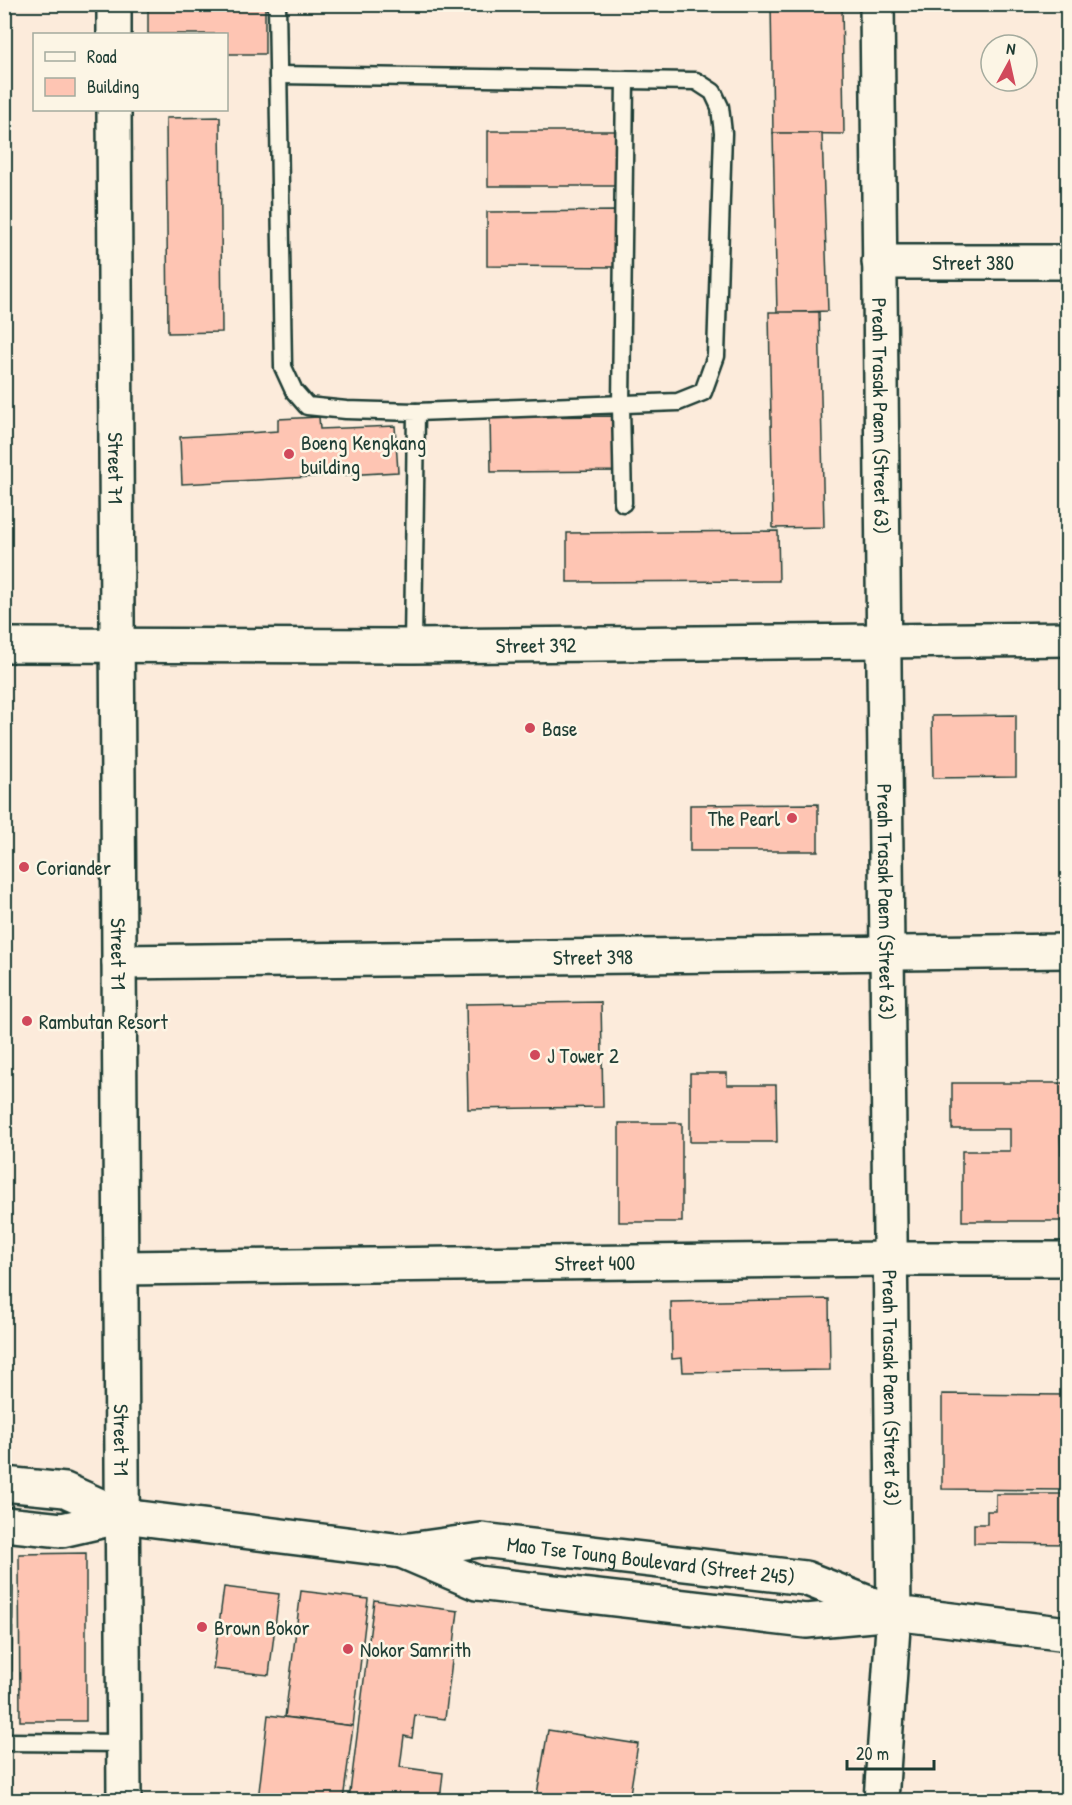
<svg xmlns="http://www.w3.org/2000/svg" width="1072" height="1805" font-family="'Patrick Hand',sans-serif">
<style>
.building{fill:#fec5b3;stroke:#1f3d34;stroke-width:1.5}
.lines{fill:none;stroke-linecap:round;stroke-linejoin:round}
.lane-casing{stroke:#1f3d34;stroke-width:21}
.street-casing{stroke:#1f3d34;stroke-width:38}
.secondary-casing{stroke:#1f3d34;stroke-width:38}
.lane{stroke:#fcf5e5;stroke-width:16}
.street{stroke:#fcf5e5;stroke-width:33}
.secondary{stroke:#fcf5e5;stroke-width:33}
.poi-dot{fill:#d1495b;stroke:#fcf5e5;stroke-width:2}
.labels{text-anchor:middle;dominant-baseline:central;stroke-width:5;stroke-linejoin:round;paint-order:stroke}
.street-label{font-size:21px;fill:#1f3d34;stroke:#fcf5e5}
.poi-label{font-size:21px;fill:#1f3d34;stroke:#fcf5e5;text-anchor:start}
</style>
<rect width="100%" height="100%" fill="#fcebdb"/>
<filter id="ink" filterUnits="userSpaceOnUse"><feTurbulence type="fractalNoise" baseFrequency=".0167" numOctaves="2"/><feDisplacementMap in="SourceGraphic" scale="12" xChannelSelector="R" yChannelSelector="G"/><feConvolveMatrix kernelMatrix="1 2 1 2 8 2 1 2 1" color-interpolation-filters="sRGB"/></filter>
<g filter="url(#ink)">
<g class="building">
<path d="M148,4H265V54H226V34H148Z"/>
<path d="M771,4H842L844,134L773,133Z"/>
<path d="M220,117L222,332L168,333L166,118Z"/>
<rect x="488" y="131" width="131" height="55"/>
<path d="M773,133H822L828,311L777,313Z"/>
<path d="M618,211V267L487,266V212Z"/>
<path d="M769,312H819L824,527L773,528Z"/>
<path d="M619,416V471L491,472L490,417Z"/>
<path d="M319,417L320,429L395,426L398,472L182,484L180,437L278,431V419Z"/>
<path d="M778,531L779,581L567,582V533Z"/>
<path d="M1016,715V777L933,778L932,716Z"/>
<path d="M818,804V851H690V805Z"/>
<path d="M601,1002L603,1107L468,1109L466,1004Z"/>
<path d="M690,1073H727V1085H776L777,1142H690Z"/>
<path d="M952,1083H1068V1127H1060L1061,1154H1068L1067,1221H962V1151H1010V1129H952Z"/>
<rect x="619" y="1123" width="63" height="99"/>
<path d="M829,1299L830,1370L683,1372L682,1358L672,1359L671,1302Z"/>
<path d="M942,1394L1068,1395V1490L942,1489Z"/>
<path d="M996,1494H1068V1544L974,1543V1524H987V1511H996Z"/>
<path d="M86,1553V1721H20L19,1554Z"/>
<path d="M4,1587H13L12,1671H4Z"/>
<path d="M224,1587L279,1594L269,1675L213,1669Z"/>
<path d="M301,1591L368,1599L353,1726L285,1717Z"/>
<path d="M374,1600L458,1611L445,1719L415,1715L412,1738L404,1736L400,1767L443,1773L440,1800H349Z"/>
<path d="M268,1715L353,1726L343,1800H258Z"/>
<path d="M548,1730L638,1744L629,1800H536Z"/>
</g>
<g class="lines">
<g class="lane-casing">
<g id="lane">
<path d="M277,4L283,367L294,391L307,406L346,410L416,412L413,646"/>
<path d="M278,75L696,81L713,92L720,107L723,133L716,356L703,392L678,402L416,412"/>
<path d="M623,503L621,405L625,80"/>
<path d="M4,1742L124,1743"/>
</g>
</g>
<g class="street-casing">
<g id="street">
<path d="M114,4V34"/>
<path id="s1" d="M114,110L124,1800"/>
<path id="s2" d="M879,262H1068"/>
<path id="s3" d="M4,645L413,646L1068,639"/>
<path id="s4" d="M119,962L1068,951"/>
<path id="s5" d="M121,1268L890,1259H1068"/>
</g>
</g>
<g class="secondary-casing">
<g id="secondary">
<path id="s6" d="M877,4L894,1613L881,1800"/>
<path id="s7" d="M4,1484L65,1490L123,1516L402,1551L481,1540L805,1578L894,1613"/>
<path d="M4,1524L62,1530L123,1516"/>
<path d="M402,1551L477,1583L806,1621L894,1613L1068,1634"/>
</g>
</g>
<use href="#lane" class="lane"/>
<use href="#street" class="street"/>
<use href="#secondary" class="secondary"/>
</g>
</g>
<g class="poi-dot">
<circle cx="289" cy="454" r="6"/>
<circle cx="530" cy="728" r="6"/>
<circle cx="792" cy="818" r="6"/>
<circle cx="24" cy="867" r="6"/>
<circle cx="27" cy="1021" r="6"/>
<circle cx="535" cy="1055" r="6"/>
<circle cx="202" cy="1627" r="6"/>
<circle cx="348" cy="1649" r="6"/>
</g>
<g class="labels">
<g class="street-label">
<text stroke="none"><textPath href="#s2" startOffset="94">Street 380</textPath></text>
<text stroke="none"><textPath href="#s6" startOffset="412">Preah Trasak Paem (Street 63)</textPath></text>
<text stroke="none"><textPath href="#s1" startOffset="358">Street 71</textPath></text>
<text stroke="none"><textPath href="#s3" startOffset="532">Street 392</textPath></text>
<text stroke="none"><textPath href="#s6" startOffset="898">Preah Trasak Paem (Street 63)</textPath></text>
<text stroke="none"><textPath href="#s1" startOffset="844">Street 71</textPath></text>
<text stroke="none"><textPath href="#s4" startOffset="474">Street 398</textPath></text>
<text stroke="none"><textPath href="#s5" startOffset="474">Street 400</textPath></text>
<text stroke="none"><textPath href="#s6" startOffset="1384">Preah Trasak Paem (Street 63)</textPath></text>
<text stroke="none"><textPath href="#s1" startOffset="1330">Street 71</textPath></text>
<text stroke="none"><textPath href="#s7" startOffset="657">Mao Tse Toung Boulevard (Street 245)</textPath></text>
</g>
<g class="poi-label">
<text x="301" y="442">Boeng Kengkang<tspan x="301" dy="24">building</tspan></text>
<text x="542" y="728">Base</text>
<text x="780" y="818" text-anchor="end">The Pearl</text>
<text x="36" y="867">Coriander</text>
<text x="39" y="1021">Rambutan Resort</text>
<text x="547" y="1055">J Tower 2</text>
<text x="214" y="1627">Brown Bokor</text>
<text x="360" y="1649">Nokor Samrith</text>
</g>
</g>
<rect width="1072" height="1805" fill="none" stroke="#fcf5e5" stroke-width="24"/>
<rect x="12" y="12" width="1048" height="1781" fill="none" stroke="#1f3d34" stroke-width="2" filter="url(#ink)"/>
<rect x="33" y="33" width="195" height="78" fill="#fcf5e5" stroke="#a4ab9e" stroke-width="1.5"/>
<rect x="45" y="52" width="30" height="9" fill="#fcf5e5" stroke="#a4ab9e" stroke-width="1.5"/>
<text x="87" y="63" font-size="18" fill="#1f3d34">Road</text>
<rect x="45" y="78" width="30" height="18" fill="#fec5b3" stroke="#a4ab9e" stroke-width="1.5"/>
<text x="87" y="93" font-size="18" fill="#1f3d34">Building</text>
<g transform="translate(1009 63) rotate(8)"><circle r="28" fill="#fcf5e5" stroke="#a4ab9e" stroke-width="1.5"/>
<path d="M0-4.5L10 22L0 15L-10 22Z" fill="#d1495b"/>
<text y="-9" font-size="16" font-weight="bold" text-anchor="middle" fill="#1f3d34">N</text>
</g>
<path d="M847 1760v9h87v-9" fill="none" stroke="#1f3d34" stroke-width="3"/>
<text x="856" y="1760" font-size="18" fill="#1f3d34" stroke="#fcf5e5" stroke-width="4.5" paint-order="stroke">20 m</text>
</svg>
